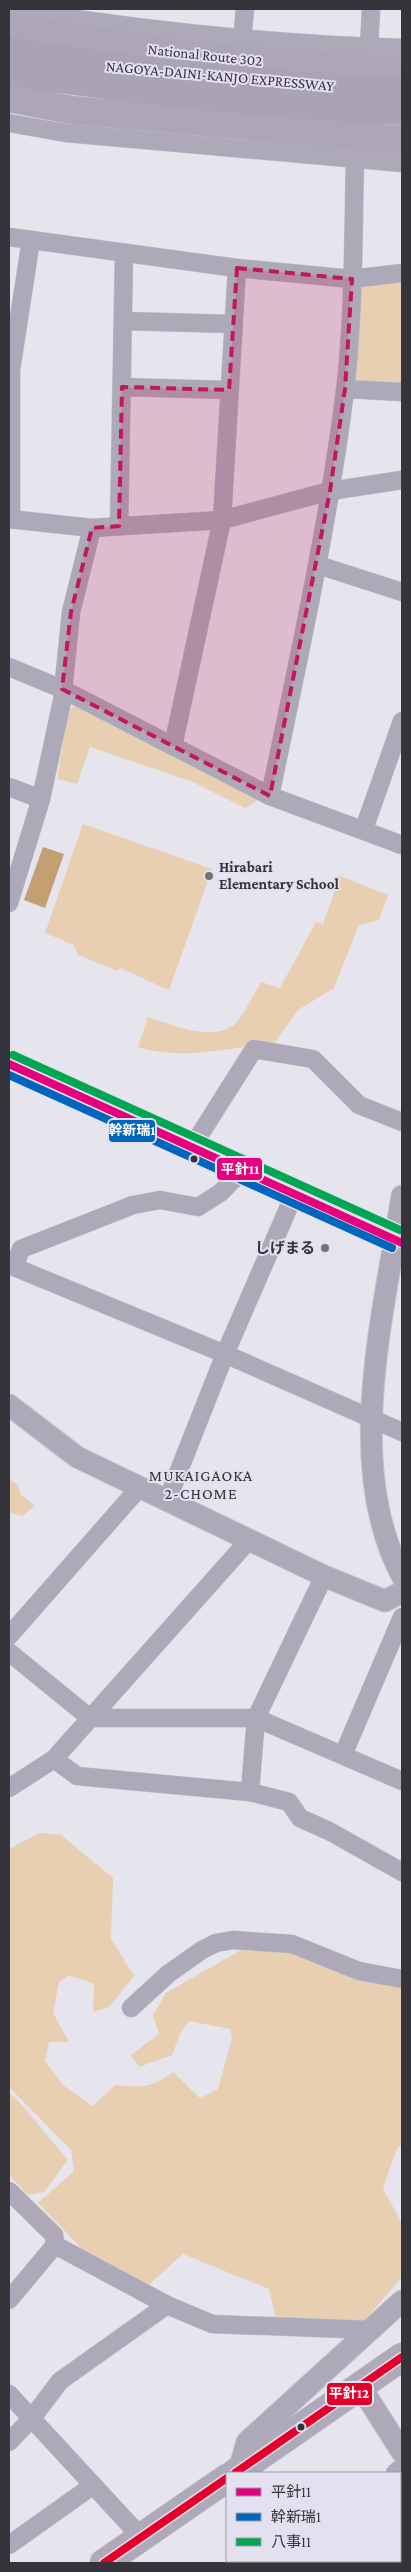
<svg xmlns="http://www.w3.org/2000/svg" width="411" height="2572" font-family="'Crimson Pro','Noto Sans JP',serif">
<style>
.green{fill:#e9cfb1}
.water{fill:#c39f72}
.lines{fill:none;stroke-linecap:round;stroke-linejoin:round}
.river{stroke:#c39f72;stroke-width:28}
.minor-casing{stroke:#c3c2c8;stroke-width:19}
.tertiary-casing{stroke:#c3c2c8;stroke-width:23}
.primary-casing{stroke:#c3c2c8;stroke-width:29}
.trunk-casing{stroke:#c3c2c8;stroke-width:29}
.motorway-casing{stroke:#c3c2c8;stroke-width:29}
.minor{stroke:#ada9b8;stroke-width:18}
.tertiary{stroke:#ada9b8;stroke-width:21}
.primary{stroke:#afaaba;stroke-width:28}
.trunk{stroke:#aca6b8;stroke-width:28}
.motorway{stroke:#aaa3b5;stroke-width:28}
.bus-1-casing{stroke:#e4e0f0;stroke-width:11}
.bus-2-casing{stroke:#e4e0f0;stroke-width:11}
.bus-3-casing{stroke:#e4e0f0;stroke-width:11}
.bus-4-casing{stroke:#e4e0f0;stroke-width:11}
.bus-1{stroke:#e5007d;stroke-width:8}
.bus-2{stroke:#0065bd;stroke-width:8}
.bus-3{stroke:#00a651;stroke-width:8}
.bus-4{stroke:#e4002b;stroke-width:8}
.marked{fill:#c2185b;fill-opacity:0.2;stroke:#c2185b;stroke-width:4;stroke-dasharray:10 6;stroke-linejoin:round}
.poi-dot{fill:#737278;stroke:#e4e0f0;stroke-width:2}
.bus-dot{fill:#35343a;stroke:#e4e0f0;stroke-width:2}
.labels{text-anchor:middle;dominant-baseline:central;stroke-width:4;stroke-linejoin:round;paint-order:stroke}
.street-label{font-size:15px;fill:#35343a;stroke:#e4e0f0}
.poi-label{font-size:15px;font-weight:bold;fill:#35343a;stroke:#e4e0f0;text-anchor:start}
.neighbourhood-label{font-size:16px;letter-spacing:1px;fill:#35343a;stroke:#e4e0f0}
.line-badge{stroke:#e4e0f0;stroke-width:2}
.badge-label{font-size:14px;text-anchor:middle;font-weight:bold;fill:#fff}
</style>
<rect width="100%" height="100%" fill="#e6e4ec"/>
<g class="green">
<path d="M402,280V385L352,382L358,285Z"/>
<path d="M76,706L259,799L245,808L193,782L90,747L77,784L57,779L69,709Z"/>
<path d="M83,824L212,869L169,990L120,968L118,971L78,955L74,945L45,933Z"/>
<path d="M340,876L388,895L379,920L359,925L334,988L298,1010L273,1045L250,1040L245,1047C209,1052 174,1058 138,1047L148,1017C173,1025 210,1042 234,1025C242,1018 255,992 261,982L280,988L316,922L323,924Z"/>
<path d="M9,1478L18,1485L20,1494L35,1506L22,1516L9,1512Z"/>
<path d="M40,1833L61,1835L113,1878L111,1939L134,1976L109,2007L93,2012L94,1984L69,1975L59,1982L53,2013L69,2042H49L45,2061L64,2086L93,2106L115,2085C141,2088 152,2088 173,2072L200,2098L218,2089L232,2038L230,2029L189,2021L181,2032L172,2055L139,2067L131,2055L159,2034L153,2015L166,1993L243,1949L286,1947L402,1981V2145L397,2148L383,2188L402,2224V2277L357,2329L278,2328L269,2289L183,2254L145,2288L87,2254L38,2203L74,2171L71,2150L9,2087V1849Z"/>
<path d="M9,2093L15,2097L68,2160L44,2192L28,2195L9,2175Z"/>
</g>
<path class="water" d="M43,847L64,854L45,908L24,900Z"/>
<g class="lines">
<g class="river">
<path d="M400,2488L402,2485"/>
<path d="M312,2563L314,2561"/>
</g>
<g class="minor-casing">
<g id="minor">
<path d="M10,9C141,30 270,44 402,48"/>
<path d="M242,40L245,9"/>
<path d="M369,47L371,9"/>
<path d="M9,123L66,133L402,163"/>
<path d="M9,237L237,268L352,279L402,273"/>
<path d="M123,321L233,324"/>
<path d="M122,387L229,390"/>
<path d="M345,389L402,392"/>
<path d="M9,519L92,528L222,520L330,491L402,480"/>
<path d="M11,519V370L31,240"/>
<path d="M119,526L124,253"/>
<path d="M318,565L402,592"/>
<path d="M9,667L62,689L270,796L402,845"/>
<path d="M173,746L222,520L237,268"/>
<path d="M9,787L41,799"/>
<path d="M270,796C298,661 328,527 345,391C354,315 353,237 355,161"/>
<path d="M364,829L402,721"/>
<path d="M9,903L41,799L62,701L71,612L92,528"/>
<path d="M192,1147L254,1049L313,1059L359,1105L402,1122"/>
<path d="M9,1265L14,1267L21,1249L133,1205L160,1200L198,1207L220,1193L243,1170"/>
<path d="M14,1267L225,1354L402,1432"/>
<path d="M167,1501L225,1354L294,1195"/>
<path d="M9,1636L139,1488"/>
<path d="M9,1652L90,1718H256L324,1576"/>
<path d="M343,1755L402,1617"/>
<path d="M54,1759L77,1776L250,1792L256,1718L402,1781"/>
<path d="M9,1788L54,1759L249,1540"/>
<path d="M250,1792L289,1802L300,1818L329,1831L402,1872"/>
<path d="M131,2008L168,1974L202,1950L216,1943L233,1940L292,1944L359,1971L402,1979"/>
<path d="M9,2191L54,2235L55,2245L167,2305"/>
<path d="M9,2300L55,2245"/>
<path d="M9,2394L141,2537"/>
<path d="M9,2442L32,2418L60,2381L167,2305L212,2324L372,2330"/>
<path d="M395,2473L402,2467"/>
<path d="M400,2505L402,2502"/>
<path d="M9,2545L92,2486"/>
<path d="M295,2563L298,2561"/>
<path d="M331,2563L334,2561"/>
</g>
</g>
<g class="tertiary-casing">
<g id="tertiary">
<path d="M9,1064L402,1243"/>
<path d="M402,1196C384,1313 343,1465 402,1576"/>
<path d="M9,1405L77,1457L324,1576L385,1601L402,1592"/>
<path d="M360,2386L402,2452"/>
<path d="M239,2470L247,2442L402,2301"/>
</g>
</g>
<g class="primary-casing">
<g id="primary">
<path d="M235,2473L402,2357"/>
<path d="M104,2563L227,2478"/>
</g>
</g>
<g class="trunk-casing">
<g id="trunk">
<path d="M9,27L175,54L343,68L402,71"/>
<path d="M9,98L71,110L402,140"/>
</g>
</g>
<g class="motorway-casing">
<g id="motorway">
<path d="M9,51L155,73L302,86L402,91"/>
<path d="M9,72C141,91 269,105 402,111"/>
</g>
</g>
<use href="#minor" class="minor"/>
<use href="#tertiary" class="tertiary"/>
<use href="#primary" class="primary"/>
<use href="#trunk" class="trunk"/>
<use href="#motorway" class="motorway"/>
<g class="bus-1-casing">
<path id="bus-1" d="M9,1064L402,1243"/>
</g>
<g class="bus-2-casing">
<path id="bus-2" d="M9,1075L392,1248"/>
</g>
<g class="bus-3-casing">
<path id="bus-3" d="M13,1055L400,1230"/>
</g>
<g class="bus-4-casing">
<g id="bus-4">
<path d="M235,2473L402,2357"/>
<path d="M104,2563L227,2478"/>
</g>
</g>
<use href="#bus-1" class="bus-1"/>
<use href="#bus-2" class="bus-2"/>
<use href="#bus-3" class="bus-3"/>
<use href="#bus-4" class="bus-4"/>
</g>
<path class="marked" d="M237,268L352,279L345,389L330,491L270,796L62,689L71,612L92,528L119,526L122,387L229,390Z"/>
<g class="poi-dot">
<circle cx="209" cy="876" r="5"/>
<circle cx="325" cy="1248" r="5"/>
</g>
<g class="bus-dot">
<circle cx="194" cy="1159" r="4.5"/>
<circle cx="301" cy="2427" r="4.5"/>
</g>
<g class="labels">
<g class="street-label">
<text transform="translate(205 55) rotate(6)">National Route 302</text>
<text transform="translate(220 76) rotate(5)">NAGOYA-DAINI-KANJO EXPRESSWAY</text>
</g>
<g class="poi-label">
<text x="219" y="867">Hirabari<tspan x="219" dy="17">Elementary School</tspan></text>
<text x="315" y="1248" text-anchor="end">しげまる</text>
</g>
<g class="neighbourhood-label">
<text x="201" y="1475">MUKAIGAOKA<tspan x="201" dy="18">2-CHOME</tspan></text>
</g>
</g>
<g class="line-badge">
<rect x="108" y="1119" width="48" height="24" rx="5" fill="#0065bd"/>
<rect x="216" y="1157" width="47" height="24" rx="5" fill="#e5007d"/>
<rect x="326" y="2382" width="47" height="24" rx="5" fill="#e4002b"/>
</g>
<g class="badge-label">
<text x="132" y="1135">幹新瑞1</text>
<text x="240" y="1174">平針11</text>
<text x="349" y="2398">平針12</text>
</g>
<rect width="411" height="2572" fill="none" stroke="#35343a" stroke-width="20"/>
<rect x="226" y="2472" width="175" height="90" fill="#e4e0f0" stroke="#9e9ba7"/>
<rect x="236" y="2488" width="25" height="8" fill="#e5007d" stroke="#9e9ba7"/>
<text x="271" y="2497" font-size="15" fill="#35343a">平針11</text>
<rect x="236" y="2513" width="25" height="8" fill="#0065bd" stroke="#9e9ba7"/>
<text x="271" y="2522" font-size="15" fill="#35343a">幹新瑞1</text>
<rect x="236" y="2538" width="25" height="8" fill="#00a651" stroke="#9e9ba7"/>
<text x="271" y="2547" font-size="15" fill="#35343a">八事11</text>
</svg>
